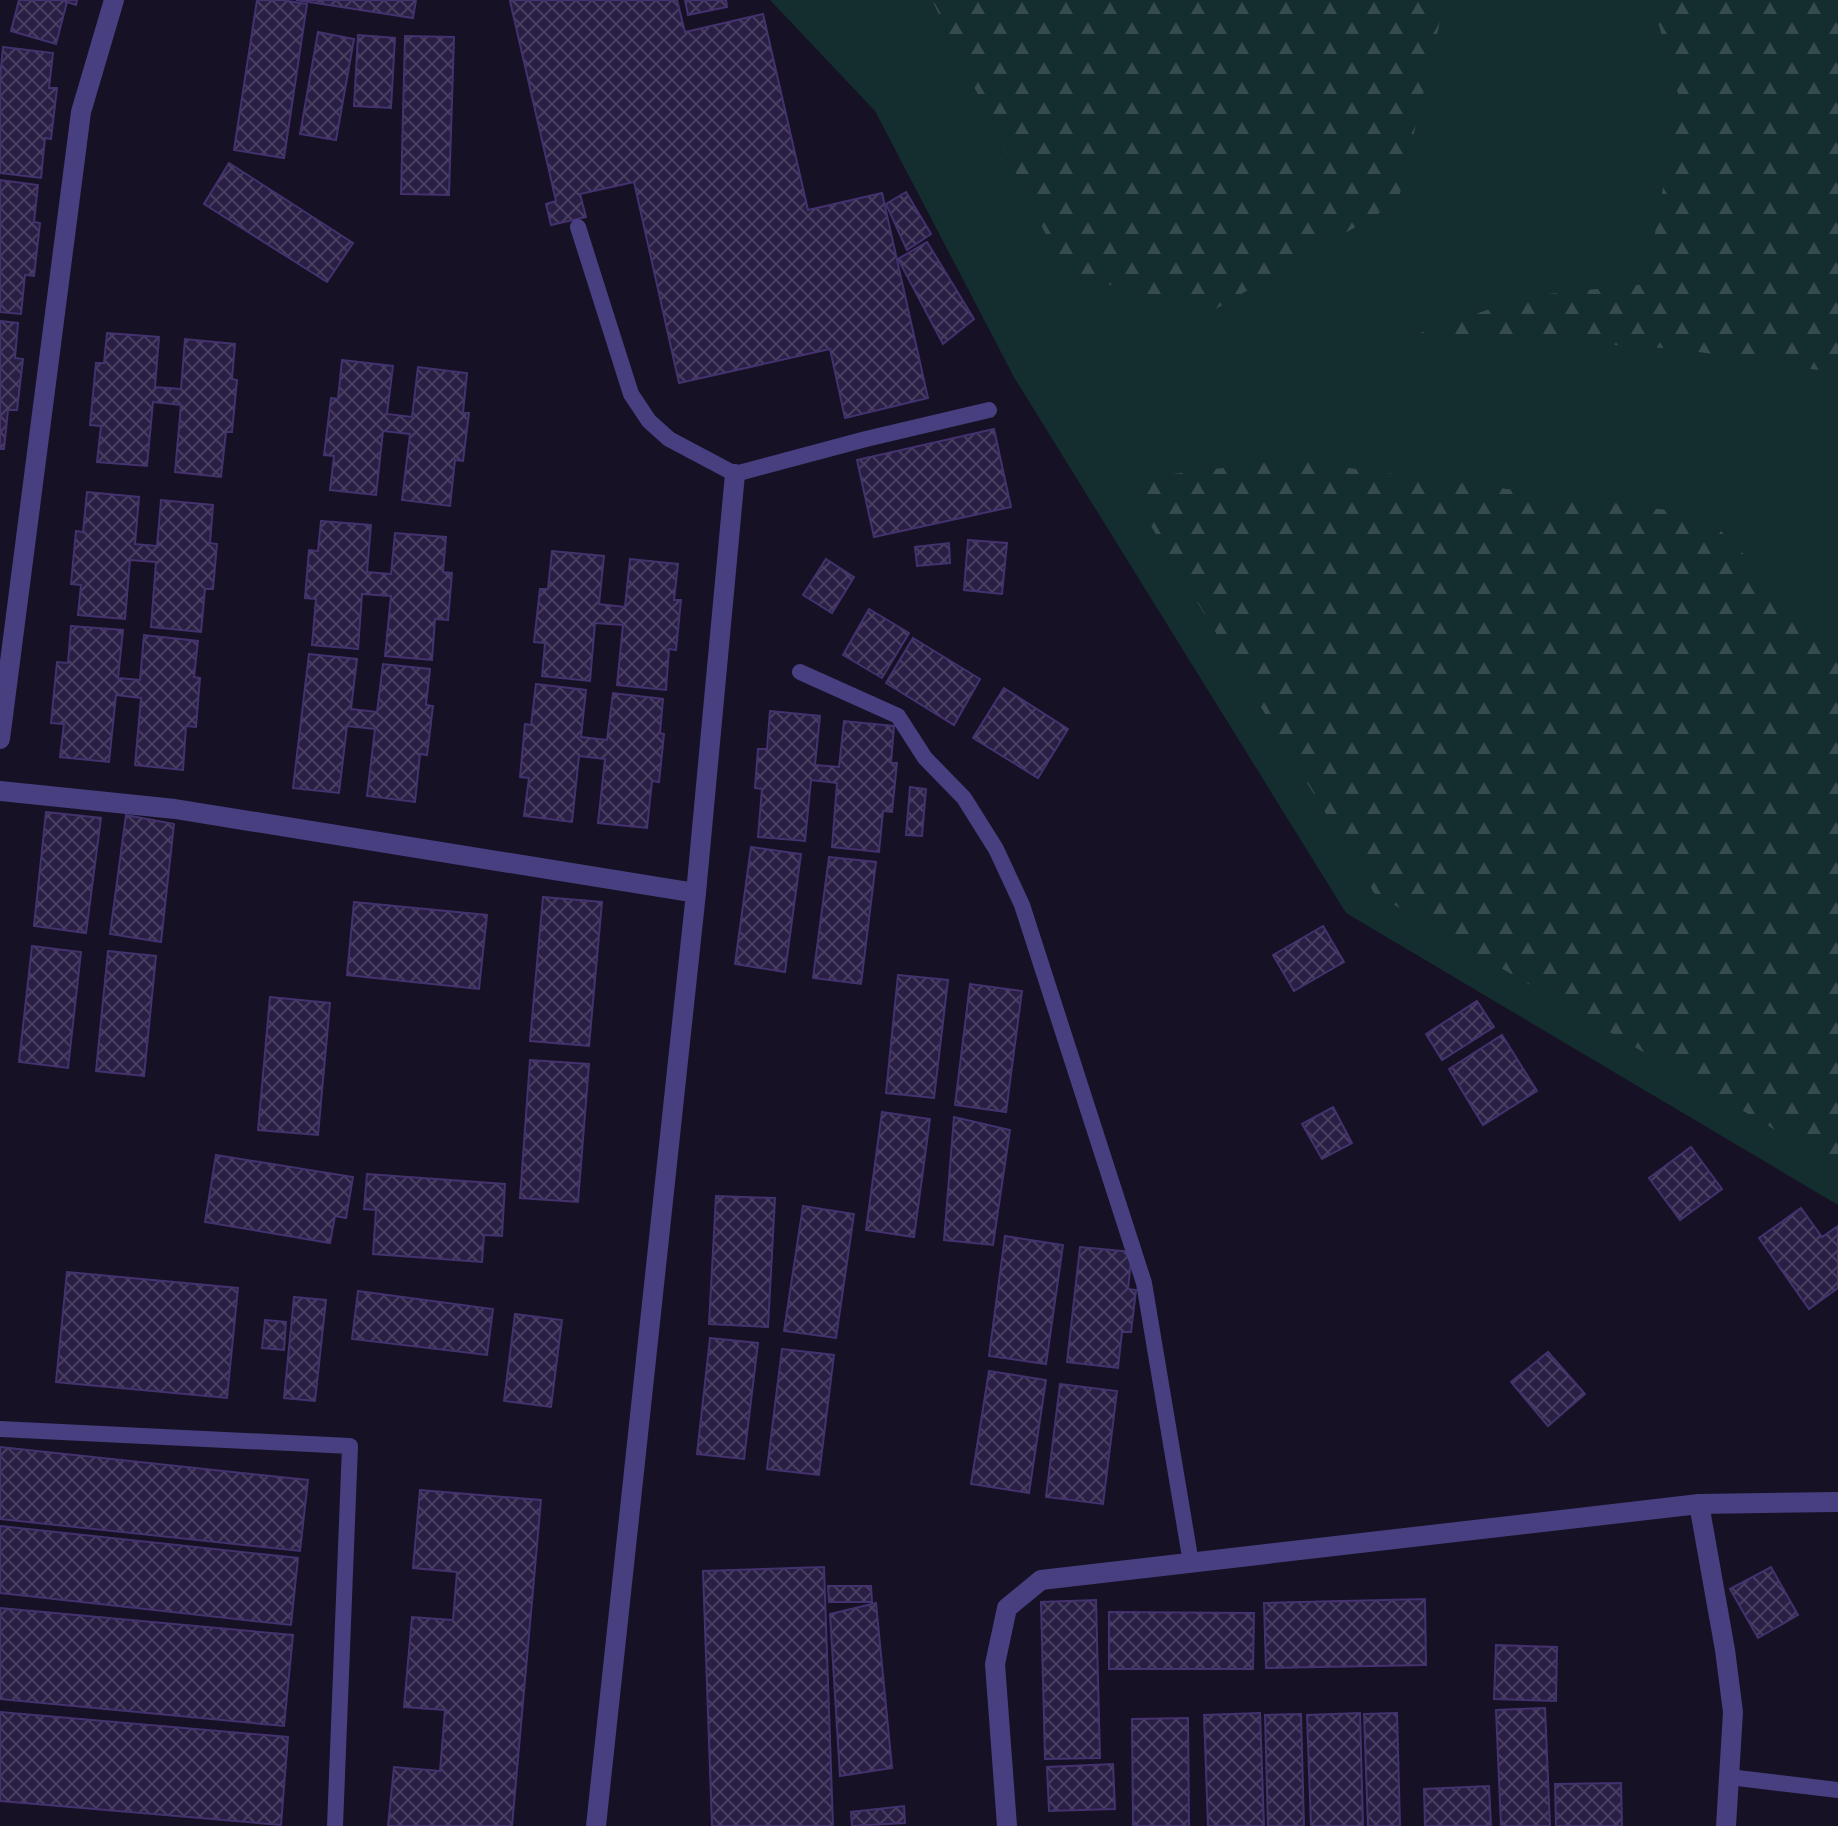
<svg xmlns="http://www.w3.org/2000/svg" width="1838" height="1826" font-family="'DejaVu Sans',sans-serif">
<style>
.grass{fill:#142d2e}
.forest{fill:url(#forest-firs)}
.building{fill:url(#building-cross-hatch);stroke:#43326e;stroke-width:2}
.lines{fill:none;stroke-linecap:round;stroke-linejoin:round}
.lane{stroke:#473f80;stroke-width:16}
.street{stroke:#473f80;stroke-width:20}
</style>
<defs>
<pattern id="forest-firs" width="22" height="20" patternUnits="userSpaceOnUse" patternTransform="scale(2)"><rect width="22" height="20" fill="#142d2e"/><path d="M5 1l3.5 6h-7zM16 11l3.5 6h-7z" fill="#364b4d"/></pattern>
<pattern id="building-cross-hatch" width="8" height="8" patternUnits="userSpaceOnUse" patternTransform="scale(2)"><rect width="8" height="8" fill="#291e44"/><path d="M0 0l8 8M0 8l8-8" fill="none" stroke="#483e60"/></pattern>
</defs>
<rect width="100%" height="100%" fill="#161124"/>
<path class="grass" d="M770,0H1838V1205L1346,913L1015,379L875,111Z"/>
<g class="forest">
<path d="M932,0H1445L1398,202L1214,310L1065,274Z"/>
<path d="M1652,0H1838V373L1679,349L1420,333L1528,296L1646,284L1679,97Z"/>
<path d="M1288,460L1705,515L1838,649V1167L1374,893L1123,480Z"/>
</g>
<g class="building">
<path d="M19,0H77L76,5L67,2L56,44L11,31Z"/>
<path d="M257,0H282L307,4L284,158L234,150Z"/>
<path d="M296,0H416L413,18Z"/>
<path d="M517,0H677L685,32L763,14L808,210L882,193L928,398L845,418L830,349L679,383L634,182L580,194L586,217L551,225L546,204L556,201L510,1Z"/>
<path d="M685,0H726L727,7L688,15Z"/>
<path d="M318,32L354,39L336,140L300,134Z"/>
<path d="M358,35L395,38L391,108L354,106Z"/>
<path d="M405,36L454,37L449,195L401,194Z"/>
<path d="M3,47L53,53L49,88H57L51,139L45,138L41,178L0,173V78Z"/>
<path d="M229,163L353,243L327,282L204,204Z"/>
<path d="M0,180L38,185L34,222L40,223L34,276L25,275L21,314L0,312Z"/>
<path d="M906,192L931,234L907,250L886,204Z"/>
<path d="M927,242L974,319L943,344L898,259Z"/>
<path d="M0,321L18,323L15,358L23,359L17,410H8L4,449H0Z"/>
<path d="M107,333L159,337L155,387L181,389L185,339L235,344L232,379L237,380L232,432H226L221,477L175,472L181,405L153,402L147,466L97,462L101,426L90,425L96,363H104Z"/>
<path d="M342,360L393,366L387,414L412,417L418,367L467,373L463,413H469L463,461L455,460L450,506L402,500L410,434L383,431L376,495L330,490L334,456L324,455L331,398L338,399Z"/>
<path d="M994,429L1011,507L874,537L857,460Z"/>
<path d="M87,492L139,497L135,544L157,546L161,500L213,505L210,543L217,544L213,589H205L201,632L151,627L156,562L130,560L125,619L78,615L81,585L71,584L76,531L83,532Z"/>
<path d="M321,521L371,525L367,572L391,574L395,533L446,537L443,572L452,573L448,620L435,619L432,660L385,656L391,596L362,594L358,649L312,645L316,599L305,598L309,550L318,551Z"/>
<path d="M968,540L1007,543L1002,594L964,590Z"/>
<path d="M949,543L950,563L917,566L915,547Z"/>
<path d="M552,551L604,556L599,604L625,607L630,559L678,564L674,600H681L676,650L669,649L666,690L617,685L623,625L595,623L590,681L542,676L545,643L534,642L540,589H548Z"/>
<path d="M826,559L854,577L832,613L803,595Z"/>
<path d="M869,609L909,633L882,678L843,655Z"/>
<path d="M71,626L123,630L118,678L140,680L144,635L198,641L194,677L200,678L196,727L186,726L183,770L135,765L141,698L116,695L109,762L60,757L64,724L51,723L57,662L68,663Z"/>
<path d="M913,638L980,679L954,725L886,683Z"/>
<path d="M309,654L357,659L351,709L377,712L383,664L430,669L426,705L433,706L427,755L420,754L415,802L367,796L375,729L347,726L339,793L293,788Z"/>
<path d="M536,684L586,690L581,737L607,740L613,693L663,699L660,733L664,734L659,782L652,781L647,828L598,823L605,759L579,756L572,822L524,816L529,778L520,777L525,724L531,725Z"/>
<path d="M1004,688L1068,729L1038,778L973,738Z"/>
<path d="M770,711L820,716L815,765L839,767L844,721L894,726L891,763H897L892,812L883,811L879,852L832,847L837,783L811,780L805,841L758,837L762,789L755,788L758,749H767Z"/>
<path d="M910,787L926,789L922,836L906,835Z"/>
<path d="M46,812L101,818L86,933L34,926Z"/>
<path d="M126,815L174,824L161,942L110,934Z"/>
<path d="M751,847L801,854L785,972L735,964Z"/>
<path d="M829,857L876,862L861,984L813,978Z"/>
<path d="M543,897L602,902L589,1046L530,1041Z"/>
<path d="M354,902L487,915L479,989L347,975Z"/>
<path d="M1323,926L1344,962L1294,991L1273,955Z"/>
<path d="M32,946L81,952L68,1068L19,1062Z"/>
<path d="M108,951L156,956L144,1076L96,1071Z"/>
<path d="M898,975L948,980L934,1098L886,1093Z"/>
<path d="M970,984L1022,991L1006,1112L955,1105Z"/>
<path d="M270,997L330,1003L318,1135L258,1130Z"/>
<path d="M1477,1001L1494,1027L1442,1060L1426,1034Z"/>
<path d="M1502,1035L1537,1091L1483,1125L1449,1069Z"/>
<path d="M530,1060L589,1064L578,1202L520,1198Z"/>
<path d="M1333,1107L1352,1143L1322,1159L1302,1124Z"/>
<path d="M882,1112L930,1119L914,1237L866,1230Z"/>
<path d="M954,1117L1010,1130L993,1245L944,1240Z"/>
<path d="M1691,1147L1722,1189L1680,1220L1649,1178Z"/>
<path d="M216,1155L353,1177L346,1218L335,1216L330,1243L205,1222Z"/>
<path d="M367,1174L505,1184L502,1236L484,1235L482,1262L373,1254L376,1210L364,1209Z"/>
<path d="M716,1196L775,1198L768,1327L709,1324Z"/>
<path d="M803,1206L854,1214L836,1338L784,1331Z"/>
<path d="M1801,1208L1822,1237L1838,1226V1288L1809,1309L1759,1238Z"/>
<path d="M1005,1236L1063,1245L1046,1364L989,1356Z"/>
<path d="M1080,1247L1132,1252L1128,1289L1136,1290L1131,1332H1122L1118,1368L1067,1362Z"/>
<path d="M67,1272L238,1288L227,1398L56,1382Z"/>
<path d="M358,1291L493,1309L487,1355L352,1339Z"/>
<path d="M294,1297L326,1300L315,1401L284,1398Z"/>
<path d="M515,1314L562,1320L551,1407L504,1401Z"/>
<path d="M265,1320L286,1322L284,1350L262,1348Z"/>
<path d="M710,1338L758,1343L744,1459L697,1454Z"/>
<path d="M782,1349L834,1355L819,1475L767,1469Z"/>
<path d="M1548,1352L1585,1394L1548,1426L1511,1382Z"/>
<path d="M989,1371L1046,1380L1029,1493L971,1484Z"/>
<path d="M1060,1384L1117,1391L1103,1504L1046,1497Z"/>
<path d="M0,1447L308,1480L300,1551L0,1519Z"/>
<path d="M420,1490L541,1500L512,1826H388L394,1767L440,1771L445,1710L404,1707L412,1617L453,1620L457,1572L413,1568Z"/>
<path d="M0,1526L298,1558L291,1625L0,1593Z"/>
<path d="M824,1567L833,1826H712L703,1571Z"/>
<path d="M1771,1567L1798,1615L1758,1638L1730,1589Z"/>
<path d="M828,1586H871L872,1602H829Z"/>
<path d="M1425,1599L1426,1665L1266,1668L1264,1603Z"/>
<path d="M1096,1600L1100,1758L1045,1759L1041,1602Z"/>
<path d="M876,1603L892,1768L840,1776L830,1614Z"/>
<path d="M0,1608L293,1635L284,1726L0,1699Z"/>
<path d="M1109,1612L1254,1613L1253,1669H1109Z"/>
<path d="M1496,1645L1557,1647L1556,1701L1494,1699Z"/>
<path d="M1545,1708L1550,1826H1501L1496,1710Z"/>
<path d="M0,1712L288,1737L281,1825L0,1801Z"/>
<path d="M1260,1713L1264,1826H1208L1204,1715Z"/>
<path d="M1360,1713L1363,1826H1311L1307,1715Z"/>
<path d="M1397,1713L1400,1826H1368L1364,1714Z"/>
<path d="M1301,1714L1304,1826H1268L1265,1715Z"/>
<path d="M1188,1718L1189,1826H1133L1132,1719Z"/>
<path d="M1113,1764L1115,1809L1049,1811L1047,1767Z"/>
<path d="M1621,1783L1622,1826H1556L1555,1784Z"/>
<path d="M1489,1786L1491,1826H1425L1424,1789Z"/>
<path d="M904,1806L905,1823L852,1826L851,1812Z"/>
</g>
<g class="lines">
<g class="lane">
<path d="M578,227L631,394L649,421L669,439L735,474L866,439L989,410"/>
<path d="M800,672L898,716L925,758L964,798L996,849L1022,905L1144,1283L1191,1563"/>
<path d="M0,1429L350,1446L335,1826"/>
<path d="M1729,1777L1838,1790"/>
</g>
<g class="street">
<path d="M0,739L81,112L114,0"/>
<path d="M0,791L175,809L696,893"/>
<path d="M1699,1504L1725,1650L1733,1712L1726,1826"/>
<path d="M596,1826L696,893L735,474"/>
<path d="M1007,1826L995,1664L1007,1608L1041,1580L1699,1504L1838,1502"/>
</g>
</g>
</svg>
